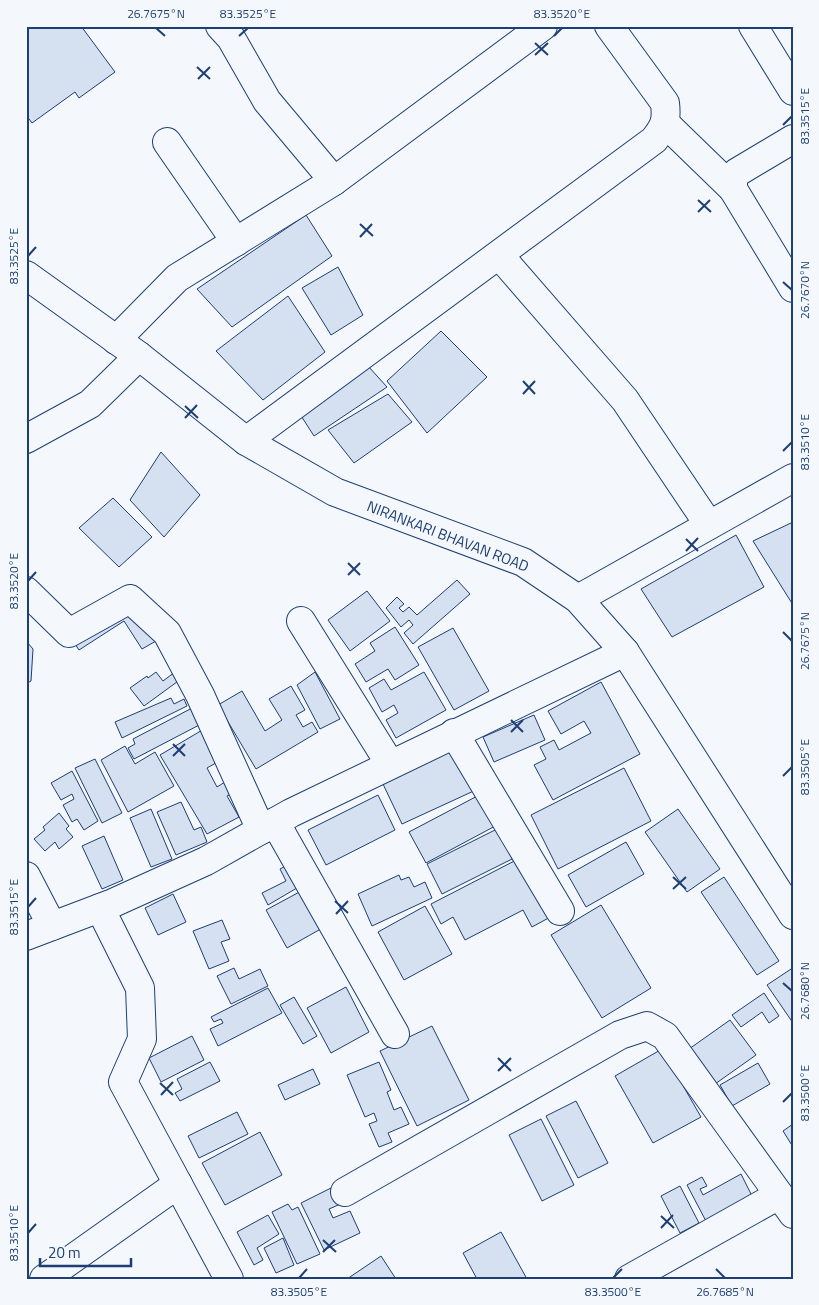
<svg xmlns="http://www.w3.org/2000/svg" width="819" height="1305" font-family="'Titillium Web',sans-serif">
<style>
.building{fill:#d5e0f0;stroke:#1d3f73}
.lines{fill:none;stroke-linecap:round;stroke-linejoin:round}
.minor-casing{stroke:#1d3f73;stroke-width:30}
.tertiary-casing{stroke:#1d3f73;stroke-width:30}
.minor{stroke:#f4f7fb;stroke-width:28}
.tertiary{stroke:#f4f7fb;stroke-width:28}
.ticks{fill:none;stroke:#1d3f73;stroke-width:2}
.labels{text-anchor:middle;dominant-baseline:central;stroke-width:4;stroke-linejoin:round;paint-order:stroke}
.street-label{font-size:15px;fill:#1d3f73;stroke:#f4f7fb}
.neatline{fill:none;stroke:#1d3f73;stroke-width:2}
.ticks-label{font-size:12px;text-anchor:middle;fill:#1d3f73}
</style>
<rect width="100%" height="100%" fill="#f4f7fb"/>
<g class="building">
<path d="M30,26H81L115,72L79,98L75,92L32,123L26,115V29Z"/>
<path d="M306,215L332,256L232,327L197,289Z"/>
<path d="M338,267L363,315L331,335L302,288Z"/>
<path d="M288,296L325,352L263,400L216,351Z"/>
<path d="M441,331L487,377L427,433L387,381Z"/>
<path d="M368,366L387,387L314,436L298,411Z"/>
<path d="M388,394L412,422L354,463L328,430Z"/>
<path d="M161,452L200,495L164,537L130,500Z"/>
<path d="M113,498L152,537L119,567L79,528Z"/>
<path d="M791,523L793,526V605L753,541Z"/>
<path d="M736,535L764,587L672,637L641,589Z"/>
<path d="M457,580L470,594L413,644L404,633L413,625L409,620L401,627L386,608L397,597L404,604L399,608L403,612L409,607L417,615Z"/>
<path d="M367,591L390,621L350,651L328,620Z"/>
<path d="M129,601L156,641L142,649L124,621L79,650L71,638Z"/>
<path d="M395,627L419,665L395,680L388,669L366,682L355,664L375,651L370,643Z"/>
<path d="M453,628L489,691L454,710L418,647Z"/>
<path d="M26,641L33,649L31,681L26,684Z"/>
<path d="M156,672L163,681L175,672L181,679L144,706L130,688L147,676L148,678Z"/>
<path d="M315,672L340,719L320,729L297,685Z"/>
<path d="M424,672L446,710L396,738L386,720L398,713L394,705L382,712L369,688L384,679L391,690Z"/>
<path d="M601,682L640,754L553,800L534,765L546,759L540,747L554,740L559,750L591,733L584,721L561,734L548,711Z"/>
<path d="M291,686L305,710L296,715L303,727L312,722L318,732L256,769L218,705L242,691L265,731L282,720L269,699Z"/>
<path d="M171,698L174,704L184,699L187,706L122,738L115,722Z"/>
<path d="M194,707L203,723L134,759L128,748L135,744L133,739Z"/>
<path d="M534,715L545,740L494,762L483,737Z"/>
<path d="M204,729L221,760L207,768L217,787L233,777L240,789L227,796L239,817L207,834L160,755Z"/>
<path d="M125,746L135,764L155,752L174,786L128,812L101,760Z"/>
<path d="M458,747L478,789L402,824L383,784Z"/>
<path d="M95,759L122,813L102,823L75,768Z"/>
<path d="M624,768L651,821L558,869L531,815Z"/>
<path d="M72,771L98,821L84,830L77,819L72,822L63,805L74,799L72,794L61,800L51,783Z"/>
<path d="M483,793L499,824L426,863L409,832Z"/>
<path d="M378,795L395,830L326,865L308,830Z"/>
<path d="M181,802L194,830L201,827L207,842L176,855L157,812Z"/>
<path d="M151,809L172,859L151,867L130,818Z"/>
<path d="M678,809L720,869L687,892L645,832Z"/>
<path d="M59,813L69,826L66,829L73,837L59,849L55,842L45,851L34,839L45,830L43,827Z"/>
<path d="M503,826L518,856L442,894L427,864Z"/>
<path d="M104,836L123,880L102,889L82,846Z"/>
<path d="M626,842L644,874L586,907L568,875Z"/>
<path d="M524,856L554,915L532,927L523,910L465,940L453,917L441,924L431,904Z"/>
<path d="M291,863L302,885L268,905L262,893L286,881L280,869Z"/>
<path d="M399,875L401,880L409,877L414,887L425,882L432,898L372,926L358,894Z"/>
<path d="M724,877L779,961L757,975L701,892Z"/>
<path d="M305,889L326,926L287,948L266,910Z"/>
<path d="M173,894L186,922L158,935L145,908Z"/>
<path d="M601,905L651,988L602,1018L551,935Z"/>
<path d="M425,906L452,954L404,980L378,932Z"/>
<path d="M222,920L230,939L221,942L229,961L209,969L193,931Z"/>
<path d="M234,968L239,979L260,969L268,986L231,1004L217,976Z"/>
<path d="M791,969L793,973V1023L767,985Z"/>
<path d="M346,987L369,1032L331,1053L307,1008Z"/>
<path d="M268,988L282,1013L218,1046L210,1029L223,1023L221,1019L214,1022L211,1017Z"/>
<path d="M764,993L779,1016L769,1023L762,1012L741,1027L732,1015Z"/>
<path d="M294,997L317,1036L303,1044L280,1005Z"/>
<path d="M730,1020L756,1055L715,1084L689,1049Z"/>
<path d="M432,1026L469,1100L417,1126L380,1051Z"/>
<path d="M192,1036L204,1060L161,1082L149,1058Z"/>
<path d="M662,1049L701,1117L653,1143L615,1076Z"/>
<path d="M210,1062L220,1081L180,1101L175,1093L182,1089L177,1079Z"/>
<path d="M379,1062L391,1090L387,1092L394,1110L401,1107L409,1124L388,1133L392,1142L379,1147L369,1124L377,1121L374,1113L365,1117L347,1075Z"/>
<path d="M758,1063L770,1084L732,1106L720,1085Z"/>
<path d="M313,1069L320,1084L285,1100L278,1085Z"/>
<path d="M576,1101L608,1163L578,1178L546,1116Z"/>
<path d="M237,1112L248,1134L199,1158L188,1136Z"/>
<path d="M541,1119L574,1185L542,1201L509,1135Z"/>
<path d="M793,1124V1147L783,1131Z"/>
<path d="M260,1132L282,1175L225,1205L202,1163Z"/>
<path d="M741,1174L753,1198L707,1223L687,1185L702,1177L707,1186L700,1189L703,1195Z"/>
<path d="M337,1185L345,1202L329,1209L333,1218L350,1211L360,1233L324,1250L301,1203Z"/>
<path d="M680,1186L699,1223L680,1233L661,1196Z"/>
<path d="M288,1204L292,1210L298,1207L320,1254L297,1264L272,1212Z"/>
<path d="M268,1215L279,1234L257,1248L263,1260L254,1265L237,1232Z"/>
<path d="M501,1232L527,1279H477L463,1253Z"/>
<path d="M283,1238L294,1265L276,1273L264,1248Z"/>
<path d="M381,1256L396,1279H347Z"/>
</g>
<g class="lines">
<g class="minor-casing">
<g id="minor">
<path d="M220,26L231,38L267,101L334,181"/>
<path d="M753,26L793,91"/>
<path d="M665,123L733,189"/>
<path d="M793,139L736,173L733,180V189L793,288"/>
<path d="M167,142L236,242"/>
<path d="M499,255L625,400L709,525"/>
<path d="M116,340L177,278L334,181L543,26"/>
<path d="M26,439L90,404L139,356"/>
<path d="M246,441L654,140C665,126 667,121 665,103L609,26"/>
<path d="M26,591L69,633L130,599L167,633L200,695L261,830"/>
<path d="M578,599L793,478"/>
<path d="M301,621L390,764"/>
<path d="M454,733L560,911"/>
<path d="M275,822L395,1034"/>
<path d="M26,876L52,926"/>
<path d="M100,908L140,988L142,1039L123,1082L229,1279"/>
<path d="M26,936L113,903L206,861L291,813L625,652"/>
<path d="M345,1192L620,1035L647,1026L665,1036L793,1214"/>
<path d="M44,1279L178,1184"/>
<path d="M629,1279L779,1195"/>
</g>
</g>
<g class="tertiary-casing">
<path id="tertiary" d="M26,275L139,356L246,441L335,492L523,562L578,599L625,652L793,915"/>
</g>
<use href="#minor" class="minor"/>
<use href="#tertiary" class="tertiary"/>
</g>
<path class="ticks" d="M156,28L165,36M239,36L248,28M554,36L562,28M535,43L548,55M535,55L548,43M197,67L210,79M198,79L210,67M783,125L792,116M698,200L711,212M698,212L710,200M360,224L373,236M360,237L372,224M28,256L36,247M783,282L792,290M523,381L535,394M523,394L535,381M185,406L198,418M185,418L197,405M783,451L792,442M686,539L698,551M686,551L698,538M348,563L360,575M348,575L360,563M28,581L36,572M783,632L792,641M511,720L523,732M511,732L523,720M173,744L185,756M173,756L185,744M783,776L792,767M673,877L686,889M673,889L686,877M335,901L348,913M28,907L36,898M336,914L348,901M783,983L792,991M498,1058L511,1071M498,1071L511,1058M160,1083L173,1095M161,1095L173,1082M783,1102L792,1093M661,1216L674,1228M661,1228L673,1215M28,1233L36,1224M323,1240L336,1252M323,1252L335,1240M716,1269L725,1278M299,1278L307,1269M613,1278L622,1269"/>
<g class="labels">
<g class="street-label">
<text transform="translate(448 536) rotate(21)">NIRANKARI BHAVAN ROAD</text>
</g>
</g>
<rect width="819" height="1305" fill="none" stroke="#f4f7fb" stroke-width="55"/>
<path d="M40 1258v8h91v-8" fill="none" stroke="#1d3f73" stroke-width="2.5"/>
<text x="48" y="1258" font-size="15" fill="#1d3f73" stroke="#f4f7fb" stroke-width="4" paint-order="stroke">20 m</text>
<rect x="28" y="28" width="764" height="1250" class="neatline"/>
<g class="ticks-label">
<text x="156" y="18">26.7675°N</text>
<text x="248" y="18">83.3525°E</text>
<text x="562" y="18">83.3520°E</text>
<text transform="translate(805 116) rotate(-90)" y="4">83.3515°E</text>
<text transform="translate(14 256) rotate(-90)" y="4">83.3525°E</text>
<text transform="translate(805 290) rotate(-90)" y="4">26.7670°N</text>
<text transform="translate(805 442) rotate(-90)" y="4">83.3510°E</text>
<text transform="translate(14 581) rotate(-90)" y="4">83.3520°E</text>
<text transform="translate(805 641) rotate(-90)" y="4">26.7675°N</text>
<text transform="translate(805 767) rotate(-90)" y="4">83.3505°E</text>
<text transform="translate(14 907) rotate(-90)" y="4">83.3515°E</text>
<text transform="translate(805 991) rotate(-90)" y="4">26.7680°N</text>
<text transform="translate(805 1093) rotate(-90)" y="4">83.3500°E</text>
<text transform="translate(14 1233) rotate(-90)" y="4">83.3510°E</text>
<text x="299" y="1296">83.3505°E</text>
<text x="613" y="1296">83.3500°E</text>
<text x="725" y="1296">26.7685°N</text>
</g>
</svg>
